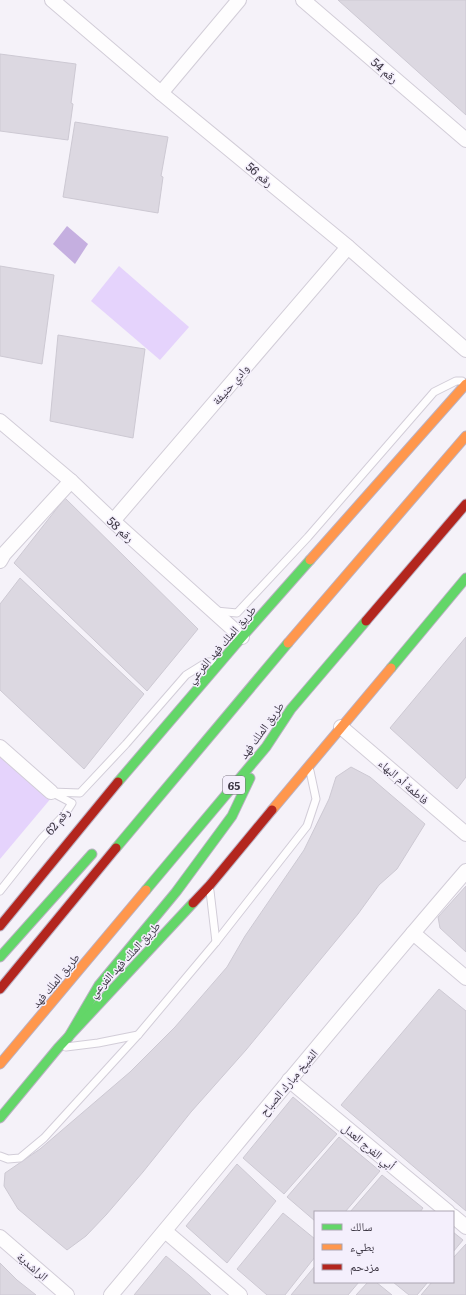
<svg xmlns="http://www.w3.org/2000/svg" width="466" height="1295" font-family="Literata,'Noto Naskh Arabic',serif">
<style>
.green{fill:#e5d3fc}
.water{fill:#c5afe0}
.building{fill:#dcd8e1;stroke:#cdc9d3}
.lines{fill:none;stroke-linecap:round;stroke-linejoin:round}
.lane-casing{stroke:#d2cdd8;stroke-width:9}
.street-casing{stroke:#d2cdd8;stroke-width:16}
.fast-casing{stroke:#bab1c3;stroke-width:11}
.slow-casing{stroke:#bab1c3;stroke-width:11}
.jam-casing{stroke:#bab1c3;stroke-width:11}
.lane{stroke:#fefdfe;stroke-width:7}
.street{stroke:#fefdfe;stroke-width:14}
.fast{stroke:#63d668;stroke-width:9}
.slow{stroke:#ff974d;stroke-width:9}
.jam{stroke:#b3261e;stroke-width:9}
.labels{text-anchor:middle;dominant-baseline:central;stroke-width:3;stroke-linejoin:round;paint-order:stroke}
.shield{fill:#f4effc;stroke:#746e7b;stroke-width:1}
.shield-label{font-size:11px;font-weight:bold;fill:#3d3744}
.street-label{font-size:12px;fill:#3d3744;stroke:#f4effc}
</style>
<rect width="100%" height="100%" fill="#f5f2f9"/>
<g class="green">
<path d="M119,266L189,327L160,360L91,301Z"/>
<path d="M0,751L52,797L0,859Z"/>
</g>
<path class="water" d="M67,226L88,244L75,264L53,244Z"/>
<g class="building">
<path d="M338,0H466V115Z"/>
<path d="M0,54L76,64L71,103L73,104L68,140L0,131Z"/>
<path d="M75,122L168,137L161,176L163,177L158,213L63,197Z"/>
<path d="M0,266L54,275L42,364L0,356Z"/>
<path d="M58,335L145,349L133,438L50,421Z"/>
<path d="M65,498L198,629L147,691L14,563Z"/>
<path d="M20,578L144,694L84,769L0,690V604Z"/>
<path d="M466,637V777L457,789L390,728Z"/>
<path d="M351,767L370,777L425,824L397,869L379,885L358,914L246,1050L191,1112L143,1172L106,1215L86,1236L67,1250L18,1209L4,1186L5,1173L40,1149L130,1072L175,1027L227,967L245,936L304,850L329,799L336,777Z"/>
<path d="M466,886V952L440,928L438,917Z"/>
<path d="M439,989L466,1011V1211L341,1105Z"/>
<path d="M293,1097L337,1134L284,1194L243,1158Z"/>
<path d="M339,1137L380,1171L345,1212H315V1221L287,1197Z"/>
<path d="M237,1164L276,1201L227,1263L186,1226Z"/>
<path d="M382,1175L423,1208L420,1212H350Z"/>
<path d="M283,1213L315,1239V1257L285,1295H267L237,1269Z"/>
<path d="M453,1232L463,1240L453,1252Z"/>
<path d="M466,1244V1295H421L432,1282H453V1258Z"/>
<path d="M166,1256L190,1276L211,1295H134Z"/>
<path d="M0,1263L17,1280L36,1295H0Z"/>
<path d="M315,1266V1282H359L348,1295H291Z"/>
<path d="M368,1282H376L392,1295H356Z"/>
<path d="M393,1282H428L417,1295H409Z"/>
</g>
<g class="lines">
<g class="lane-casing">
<g id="lane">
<path d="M216,611L237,613L308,537L434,392L456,381H462"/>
<path d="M51,792L80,793L126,744L186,675L207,662H213"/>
<path d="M0,891L42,838L65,814L72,803L53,793"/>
<path d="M210,891L216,942"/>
<path d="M66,1047L98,1043L138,1035"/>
<path d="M0,1156L8,1159L20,1158L44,1138L138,1035L216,942L307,826L316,799L310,771"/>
</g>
</g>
<g class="street-casing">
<g id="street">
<path d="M52,0L161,93L348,247L466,350"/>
<path d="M303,0L466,140"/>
<path d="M161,93L239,0"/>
<path d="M0,421L71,481L113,521L242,637"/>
<path d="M113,521L348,247"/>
<path d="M0,561L4,554L71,481"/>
<path d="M341,727L466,834"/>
<path d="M0,747L51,792"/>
<path d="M413,933L466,978"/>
<path d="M289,1080L448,1212"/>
<path d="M453,1216L466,1227"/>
<path d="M165,1231L240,1295"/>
<path d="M0,1237L67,1295"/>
<path d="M111,1295C230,1153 346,1010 466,871"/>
</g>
</g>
<g class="fast-casing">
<g id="fast">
<path d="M391,668L466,578"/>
<path d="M118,782L242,637L310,560"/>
<path d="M116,848L288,643"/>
<path d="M146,890L266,747L291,709L366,621"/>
<path d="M0,957L92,854"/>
<path d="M68,1038L99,985L176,892L232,816L250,778"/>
<path d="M0,1118L58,1048L193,903"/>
</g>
</g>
<g class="slow-casing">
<g id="slow">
<path d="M310,560L466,384"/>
<path d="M288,643L466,436"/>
<path d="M272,810L391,668"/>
<path d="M0,1064L146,890"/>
</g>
</g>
<g class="jam-casing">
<g id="jam">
<path d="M366,621L466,504"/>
<path d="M193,903L210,885L272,810"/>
<path d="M0,926L118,782"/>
<path d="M0,989L116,848"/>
</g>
</g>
<use href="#lane" class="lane"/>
<use href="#street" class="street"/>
<use href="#fast" class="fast"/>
<use href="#slow" class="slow"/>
<use href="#jam" class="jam"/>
</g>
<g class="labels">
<rect class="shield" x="223" y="776" width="22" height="18" rx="3"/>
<g class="shield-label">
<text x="234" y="785">65</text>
</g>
<g class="street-label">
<text transform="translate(385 70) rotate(41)">رقم 54</text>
<text transform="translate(260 174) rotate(40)">رقم 56</text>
<text transform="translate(230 384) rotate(-49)">وادي حنيفة</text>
<text transform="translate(121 529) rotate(42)">رقم 58</text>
<text transform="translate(221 644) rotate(-49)">طريق الملك فهد الفرعي</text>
<text transform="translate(261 730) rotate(-54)">طريق الملك فهد</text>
<text transform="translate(404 781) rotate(41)">فاطمة أم البهاء</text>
<text transform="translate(57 821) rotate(-50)">رقم 62</text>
<text transform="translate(124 959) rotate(-47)">طريق الملك فهد الفرعي</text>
<text transform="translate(55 980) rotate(-50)">طريق الملك فهد</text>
<text transform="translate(288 1082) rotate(-50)">الشيخ مبارك الصباح</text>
<text transform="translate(369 1146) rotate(40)">أبي الفرج العدل</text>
<text transform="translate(33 1266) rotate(41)">الراشدية</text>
</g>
</g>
<rect x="314" y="1211" width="140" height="72" fill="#f4effc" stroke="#aba5b2"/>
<rect x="322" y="1224" width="20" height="6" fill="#63d668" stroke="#aba5b2"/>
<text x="350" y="1231" font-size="12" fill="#3d3744">سالك</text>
<rect x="322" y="1244" width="20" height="6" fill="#ff974d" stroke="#aba5b2"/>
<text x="350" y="1251" font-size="12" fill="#3d3744">بطيء</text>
<rect x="322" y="1264" width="20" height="6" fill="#b3261e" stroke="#aba5b2"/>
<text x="350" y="1271" font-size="12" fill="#3d3744">مزدحم</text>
</svg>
